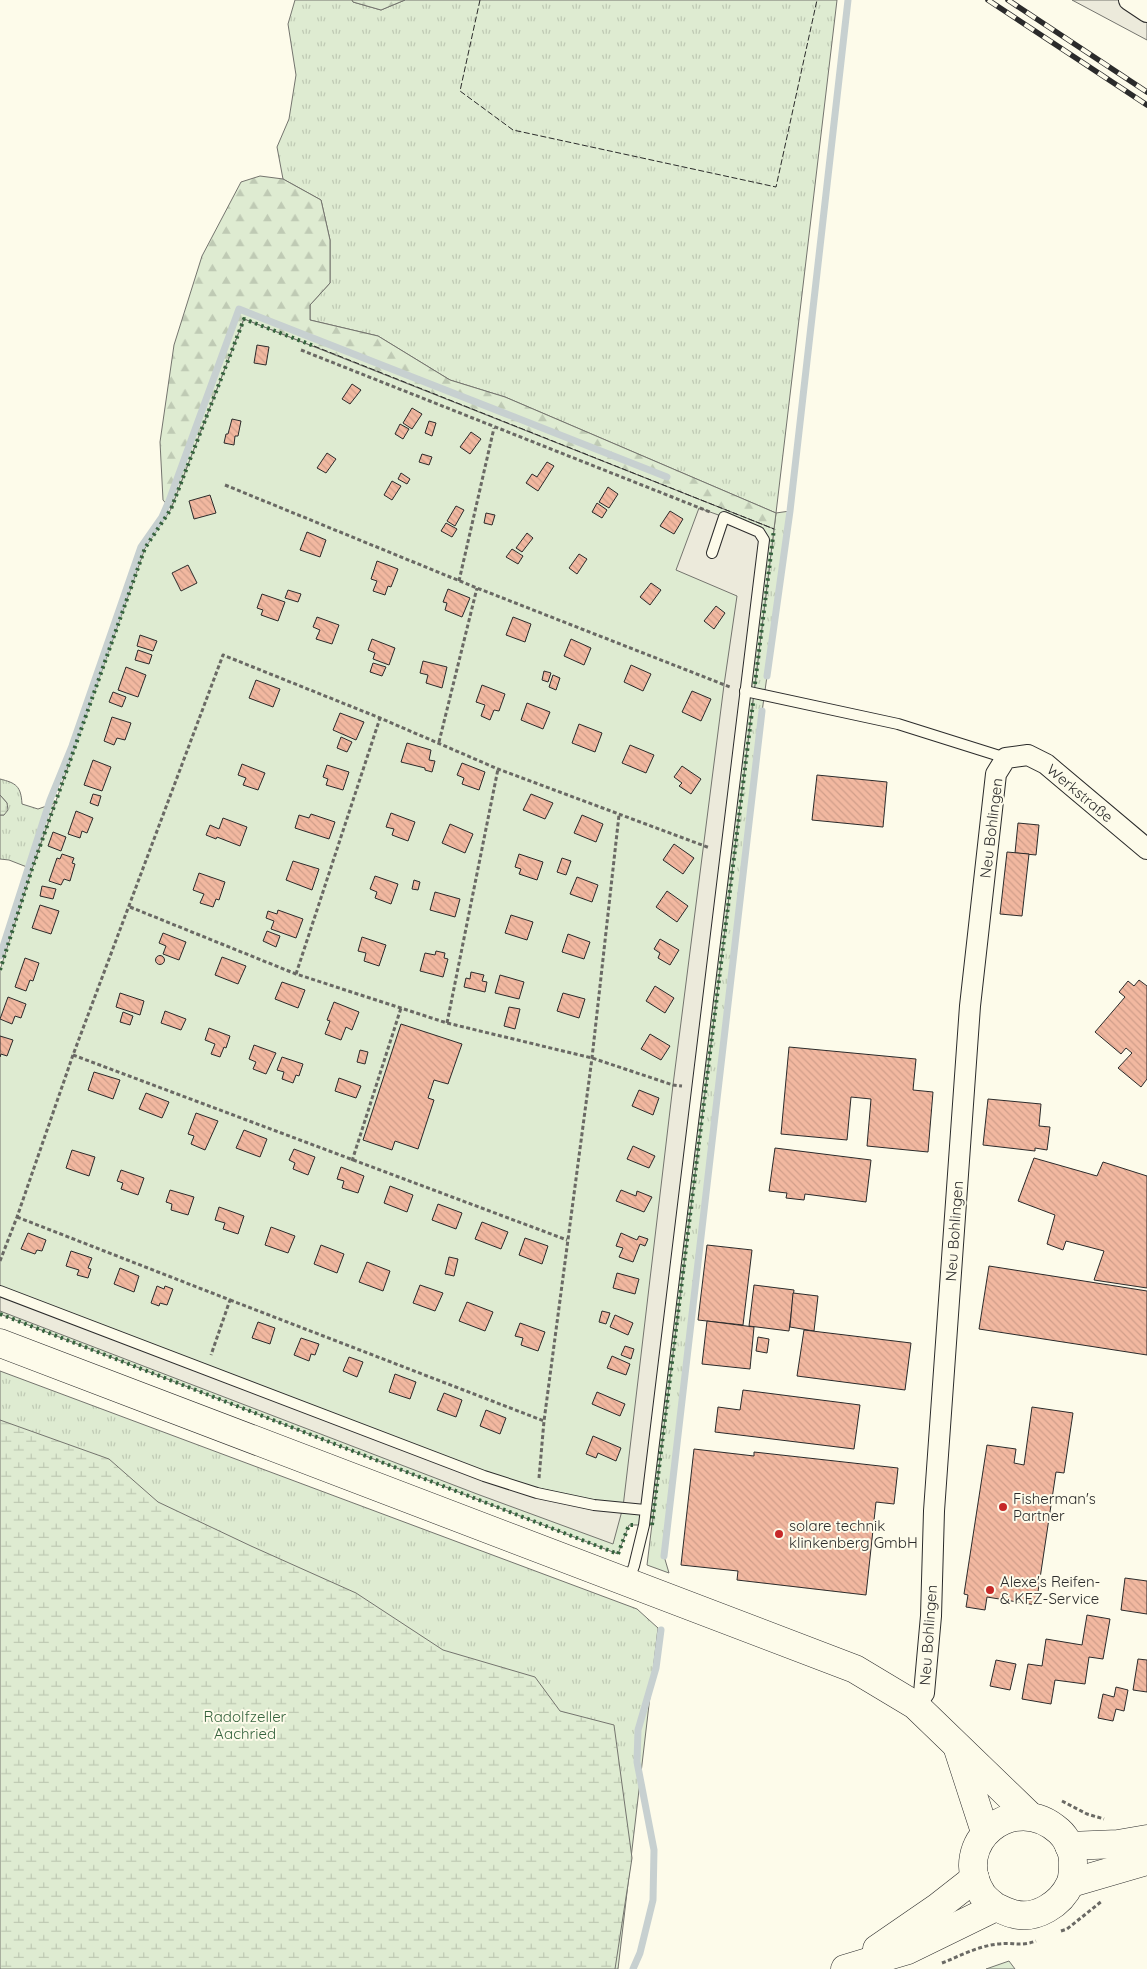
<svg xmlns="http://www.w3.org/2000/svg" width="1147" height="1969" font-family="Quicksand,sans-serif">
<style>
.grass{fill:url(#grass-tufts);stroke:#74746e}
.forest{fill:url(#forest-firs);stroke:#74746e}
.wetland{fill:url(#wetland-marsh);stroke:#74746e}
.garden{fill:#deebd1;stroke:#74746e}
.parking{fill:#eceadb;stroke:#74746e}
.lines{fill:none;stroke-linecap:round;stroke-linejoin:round}
.stream{stroke:#c7d0d0;stroke-width:7}
.building{fill:url(#building-back-hatch);stroke:#2b2b2b}
.service-casing{stroke:#2b2b2b;stroke-width:12}
.minor-casing{stroke:#2b2b2b;stroke-width:22}
.secondary-casing{stroke:#2b2b2b;stroke-width:29}
.path{stroke:#6a6964;stroke-width:3;stroke-dasharray:4 2.5;stroke-linecap:butt}
.service{stroke:#fdfbea;stroke-width:10}
.minor{stroke:#fdfbea;stroke-width:20}
.secondary{stroke:#fdfbea;stroke-width:28}
.rail-casing{stroke:#2b2b2b;stroke-width:5.5}
.rail{stroke:#fdfbea;stroke-width:4;stroke-dasharray:11;stroke-linecap:butt}
.hedge{stroke:#34623c;stroke-width:4;stroke-dasharray:2.5 4;stroke-linecap:butt}
.fence{stroke:#2b2b2b;stroke-width:1;stroke-dasharray:6 2.5;stroke-linecap:butt}
.poi-dot{fill:#c62828;stroke:#fdfbea;stroke-width:2}
.labels{text-anchor:middle;dominant-baseline:central;stroke-width:4;stroke-linejoin:round;paint-order:stroke}
.street-label{font-size:15px;fill:#2b2b2b;stroke:#fdfbea}
.poi-label{font-size:15px;fill:#2b2b2b;stroke:#fdfbea;text-anchor:start}
.park-label{font-size:15px;fill:#34623c;stroke:#fdfbea}
</style>
<defs>
<pattern id="grass-tufts" width="24" height="20" patternUnits="userSpaceOnUse" patternTransform="scale(1.25)"><rect width="24" height="20" fill="#deebd1"/><path d="M3 7l-1-3M5 7V3M7 7l1-3M15 17l-1-3M17 17v-4M19 17l1-3" fill="none" stroke="#bfcab4"/></pattern>
<pattern id="forest-firs" width="22" height="20" patternUnits="userSpaceOnUse" patternTransform="scale(1.25)"><rect width="22" height="20" fill="#deebd1"/><path d="M5 1l3.5 6h-7zM16 11l3.5 6h-7z" fill="#bfcab4"/></pattern>
<pattern id="wetland-marsh" width="20" height="14" patternUnits="userSpaceOnUse" patternTransform="scale(1.25)"><rect width="20" height="14" fill="#deebd1"/><path d="M1 5h8M5 5V1M11 12h8M15 12V8" fill="none" stroke="#bfcab4"/></pattern>
<pattern id="building-back-hatch" width="6" height="6" patternUnits="userSpaceOnUse" patternTransform="scale(1.25)"><rect width="6" height="6" fill="#f2b8a0"/><path d="M-1 5l2 2M0 0l6 6M5-1l2 2" fill="none" stroke="#d09e8a"/></pattern>
</defs>
<rect width="100%" height="100%" fill="#fdfbea"/>
<g class="grass">
<path d="M295,0H352L353,2L381,10L405,0H837L776,513L790,511L762,712L664,1556L669,1573L647,1565L776,513L505,397L450,380L378,336L310,320V305L330,283V240L321,200L283,179L277,147L289,119L296,75L288,24Z"/>
<path d="M0,779C16,783 21,786 22,804L38,809L55,803L32,869L9,860L0,859V815H4L7,803L0,795Z"/>
<path d="M0,1371L637,1609L658,1628L618,1969H0Z"/>
</g>
<g class="forest">
<path d="M352,0H405L381,10L353,2Z"/>
<path d="M260,176L283,179L321,200L330,240V283L310,305V320L378,336L450,380L505,397L776,513L774,529L244,319L171,509L163,500L160,442L174,345L202,256L241,182Z"/>
</g>
<g class="wetland">
<path d="M0,795L7,803L8,810L4,815H0Z"/>
<path d="M0,1420L109,1459L158,1502L251,1546L356,1593L443,1650L535,1677L560,1711L614,1725L632,1858L615,1969H0Z"/>
</g>
<g class="garden">
<path d="M244,319L774,529L652,1525H629L618,1554L0,1314V970L32,869L145,548L171,509Z"/>
<path d="M1009,1961L1015,1969H986Z"/>
</g>
<g class="parking">
<path d="M1072,0H1147V40Z"/>
<path d="M699,508L724,517L764,540L645,1510L623,1507L613,1544L477,1494L0,1311V1291L484,1476L623,1507L673,1085L724,685L737,596L676,570Z"/>
</g>
<g class="lines">
<g class="stream">
<path d="M767,676L790,511L848,0"/>
<path d="M0,956L50,800L72,746L141,547L162,517L169,501L239,309L667,477"/>
<path d="M664,1556L762,711"/>
<path d="M633,1969L640,1953L653,1900L654,1850L637,1762L638,1730L656,1668L661,1630"/>
</g>
</g>
<g class="building">
<path d="M257,345L269,347L266,365L254,363Z"/>
<path d="M352,384L361,390L350,404L342,399Z"/>
<path d="M412,408L422,414L412,429L403,423Z"/>
<path d="M232,419L241,421L238,436H235L234,445L224,443L226,434H228Z"/>
<path d="M429,421L436,423L432,436L425,433Z"/>
<path d="M400,424L409,429L403,439L395,434Z"/>
<path d="M471,432L481,439L470,454L460,447Z"/>
<path d="M327,453L336,459L326,473L317,468Z"/>
<path d="M422,454L432,457L429,465L419,462Z"/>
<path d="M547,462L554,466L538,491L526,483L532,474L537,477Z"/>
<path d="M401,473L410,479L407,484L398,479Z"/>
<path d="M392,481L401,486L392,500L384,495Z"/>
<path d="M608,487L618,494L609,508L599,502Z"/>
<path d="M210,495L216,513L194,519L189,501Z"/>
<path d="M597,503L607,510L602,518L592,512Z"/>
<path d="M456,506L464,510L455,526L447,521Z"/>
<path d="M670,511L683,519L674,534L660,526Z"/>
<path d="M486,513L495,515L492,525L484,523Z"/>
<path d="M446,523L457,529L452,537L441,531Z"/>
<path d="M307,532L326,540L320,557L300,550Z"/>
<path d="M527,533L533,538L522,552L516,548Z"/>
<path d="M512,549L523,556L518,564L506,557Z"/>
<path d="M579,554L587,559L577,574L569,568Z"/>
<path d="M377,561L398,569L391,587L388,586L385,595L373,591L377,581L371,579Z"/>
<path d="M188,565L197,583L181,591L172,573Z"/>
<path d="M651,583L661,590L650,605L640,597Z"/>
<path d="M448,589L470,598L462,617L445,610L447,603L443,602Z"/>
<path d="M288,590L301,594L298,602L285,598Z"/>
<path d="M262,594L285,602L278,621L261,615L263,610L257,608Z"/>
<path d="M716,606L725,613L714,629L704,621Z"/>
<path d="M317,617L339,625L332,644L316,639L320,630L313,627Z"/>
<path d="M513,617L531,624L525,642L506,635Z"/>
<path d="M140,635L157,641L153,651L137,646Z"/>
<path d="M372,639L395,648L389,665L373,659L375,653L368,650Z"/>
<path d="M571,639L591,648L584,665L564,656Z"/>
<path d="M138,650L152,655L149,664L135,660Z"/>
<path d="M423,661L447,667L442,688L426,683L428,675L420,673Z"/>
<path d="M373,663L386,667L382,676L370,672Z"/>
<path d="M631,665L651,674L643,691L624,682Z"/>
<path d="M126,667L146,675L138,697L118,690Z"/>
<path d="M544,671L551,673L548,682L542,680Z"/>
<path d="M553,675L560,678L556,690L549,687Z"/>
<path d="M256,680L280,689L273,707L249,698Z"/>
<path d="M482,685L505,694L499,711L494,710L490,720L481,716L485,705L476,702Z"/>
<path d="M692,691L711,699L701,721L682,712Z"/>
<path d="M113,692L126,697L122,707L109,702Z"/>
<path d="M527,703L550,712L543,729L521,720Z"/>
<path d="M340,713L364,722L356,740L333,730Z"/>
<path d="M112,717L131,723L125,740L117,738L114,745L104,741Z"/>
<path d="M579,724L602,733L595,752L572,743Z"/>
<path d="M341,737L352,742L347,752L337,748Z"/>
<path d="M407,743L431,750L429,760L435,761L432,772L425,770V768L401,762Z"/>
<path d="M630,745L654,755L646,773L622,763Z"/>
<path d="M93,760L111,767L102,791L84,785Z"/>
<path d="M462,763L485,772L479,790L462,784L464,778L457,775Z"/>
<path d="M242,764L265,773L258,790L243,785L246,778L238,775Z"/>
<path d="M327,765L349,772L343,790L326,785L328,779L323,777Z"/>
<path d="M682,766L701,779L691,794L679,786L682,783L674,777Z"/>
<path d="M817,775L887,782L883,827L812,820Z"/>
<path d="M93,794L101,796L98,806L90,803Z"/>
<path d="M531,794L553,803L545,819L523,810Z"/>
<path d="M76,811L93,818L87,833L82,831L80,838L68,834Z"/>
<path d="M391,813L415,822L408,841L392,835L394,829L386,827Z"/>
<path d="M311,814L335,822L329,839L295,828L299,815L309,818Z"/>
<path d="M582,815L603,824L596,842L574,833Z"/>
<path d="M223,818L247,827L240,846L217,837L216,839L206,835L210,825L219,829Z"/>
<path d="M1018,823L1039,825L1036,855L1015,853Z"/>
<path d="M450,824L473,834L465,853L442,843Z"/>
<path d="M53,832L66,837L61,851L48,846Z"/>
<path d="M674,844L694,858L683,874L663,860Z"/>
<path d="M1007,852L1029,854L1022,916L1000,914Z"/>
<path d="M62,854L74,858L72,863L75,864L70,881L64,879L61,885L49,881L57,858L60,859Z"/>
<path d="M519,854L543,862L537,880L519,874L521,869L515,867Z"/>
<path d="M562,858L571,861L566,875L557,872Z"/>
<path d="M293,861L319,869L312,890L286,880Z"/>
<path d="M199,873L225,882L219,900L216,899L213,907L200,903L204,894L193,890Z"/>
<path d="M375,876L398,884L391,904L375,898L377,892L370,889Z"/>
<path d="M577,877L598,885L592,902L570,894Z"/>
<path d="M414,880L420,882L418,890L412,889Z"/>
<path d="M42,886L56,889L53,899L40,896Z"/>
<path d="M667,891L688,906L677,922L656,907Z"/>
<path d="M435,892L460,899L455,917L430,910Z"/>
<path d="M40,905L59,911L51,934L32,928Z"/>
<path d="M278,910L303,919L296,938L271,929L274,921L266,918L268,911L277,914Z"/>
<path d="M511,915L533,922L527,940L505,933Z"/>
<path d="M267,931L280,936L276,947L263,941Z"/>
<path d="M163,933L186,942L179,960L163,954L166,946L159,943Z"/>
<path d="M568,934L590,942L584,959L562,952Z"/>
<path d="M362,937L386,945L379,966L364,961L366,953L358,951Z"/>
<path d="M660,939L679,950L670,965L658,958L660,953L654,949Z"/>
<path d="M436,951L445,953L444,958L448,959L443,977L420,971L425,953L435,955Z"/>
<circle cx="160" cy="960" r="4.5"/>
<path d="M222,957L246,966L238,984L215,975Z"/>
<path d="M25,958L39,963L33,981L30,980L26,991L15,987Z"/>
<path d="M471,972L484,975L482,981L487,982L485,992L464,987L466,978L470,979Z"/>
<path d="M500,975L524,982L519,999L495,993Z"/>
<path d="M1139,980L1147,986V1079L1141,1087L1118,1068L1132,1053L1126,1048L1121,1054L1095,1032L1125,997L1119,992L1128,981L1134,986Z"/>
<path d="M282,982L305,990L298,1008L275,999Z"/>
<path d="M655,986L674,998L665,1013L646,1001Z"/>
<path d="M120,993L144,1001L140,1015L116,1007Z"/>
<path d="M563,993L585,999L579,1018L557,1011Z"/>
<path d="M8,997L26,1004L21,1018L15,1016L12,1024L0,1019Z"/>
<path d="M334,1002L359,1012L352,1030L346,1027L341,1040L325,1034L330,1021L327,1020Z"/>
<path d="M509,1007L520,1009L515,1029L504,1026Z"/>
<path d="M165,1011L186,1019L181,1030L161,1023Z"/>
<path d="M123,1012L133,1016L130,1025L120,1022Z"/>
<path d="M401,1024L462,1044L448,1084L434,1080L428,1098L434,1100L418,1149L395,1141L392,1150L363,1140Z"/>
<path d="M209,1028L230,1036L226,1048L224,1047L220,1057L211,1054L215,1044L205,1040Z"/>
<path d="M650,1034L670,1046L661,1060L641,1049Z"/>
<path d="M0,1036L13,1040L7,1056L1,1054L0,1057Z"/>
<path d="M254,1045L276,1053L266,1074L253,1069L256,1062L249,1059Z"/>
<path d="M789,1047L916,1059L913,1090L933,1092L928,1152L867,1146L871,1099L851,1097L847,1140L781,1134Z"/>
<path d="M360,1050L368,1052L365,1064L357,1062Z"/>
<path d="M282,1057L303,1064L299,1076L296,1075L293,1083L282,1079L284,1072L277,1070Z"/>
<path d="M94,1072L120,1080L113,1099L88,1090Z"/>
<path d="M339,1078L361,1086L356,1098L335,1091Z"/>
<path d="M639,1090L659,1098L653,1115L632,1106Z"/>
<path d="M146,1093L169,1102L162,1118L139,1109Z"/>
<path d="M988,1099L1041,1104L1039,1126L1050,1127L1047,1150L1035,1148V1151L983,1145Z"/>
<path d="M196,1113L218,1121L205,1150L191,1144L194,1136L188,1134Z"/>
<path d="M244,1130L267,1139L260,1157L236,1148Z"/>
<path d="M633,1146L655,1156L649,1168L627,1159Z"/>
<path d="M775,1148L871,1160L866,1202L805,1194L804,1200L786,1198L787,1193L769,1191Z"/>
<path d="M294,1149L315,1157L308,1175L293,1169L295,1163L289,1160Z"/>
<path d="M72,1150L95,1157L89,1176L66,1168Z"/>
<path d="M1034,1158L1097,1176L1103,1162L1147,1176V1288L1094,1280L1104,1251L1066,1241L1063,1250L1047,1244L1055,1215L1018,1201Z"/>
<path d="M341,1167L364,1176L358,1193L342,1188L344,1181L337,1179Z"/>
<path d="M121,1170L144,1178L138,1195L121,1189L123,1183L117,1181Z"/>
<path d="M390,1186L413,1195L407,1212L384,1203Z"/>
<path d="M170,1190L194,1197L188,1215L171,1210L172,1204L166,1202Z"/>
<path d="M621,1190L636,1196L637,1191L652,1197L644,1212L616,1201Z"/>
<path d="M438,1204L462,1213L456,1229L432,1220Z"/>
<path d="M219,1207L244,1216L238,1234L223,1229L225,1223L215,1220Z"/>
<path d="M482,1222L508,1232L501,1249L475,1239Z"/>
<path d="M271,1227L295,1236L288,1253L265,1245Z"/>
<path d="M28,1233L46,1240L42,1251L37,1250L35,1254L21,1249Z"/>
<path d="M621,1233L637,1240L639,1236L648,1239L645,1246L640,1244L633,1262L619,1257L623,1248L616,1246Z"/>
<path d="M525,1238L548,1246L542,1264L519,1255Z"/>
<path d="M321,1245L344,1254L337,1273L314,1264Z"/>
<path d="M707,1245L752,1250L743,1325L698,1320Z"/>
<path d="M71,1251L92,1258L88,1268L91,1269L88,1278L77,1275L79,1270L66,1266Z"/>
<path d="M449,1257L458,1259L454,1276L445,1274Z"/>
<path d="M367,1262L390,1271L383,1291L359,1282Z"/>
<path d="M989,1266L1147,1291V1355L979,1329Z"/>
<path d="M120,1268L139,1276L134,1292L114,1284Z"/>
<path d="M617,1273L639,1279L635,1294L613,1288Z"/>
<path d="M420,1285L443,1293L435,1311L413,1303Z"/>
<path d="M754,1285L794,1290L789,1331L749,1326Z"/>
<path d="M157,1286L164,1289L165,1286L173,1289L167,1305L160,1303L159,1306L151,1303Z"/>
<path d="M793,1293L818,1296L814,1331L790,1327Z"/>
<path d="M467,1302L493,1312L485,1331L459,1321Z"/>
<path d="M602,1311L610,1313L606,1324L599,1322Z"/>
<path d="M615,1315L633,1323L628,1335L610,1327Z"/>
<path d="M707,1321L754,1327L750,1369L702,1364Z"/>
<path d="M258,1322L275,1328L270,1344L252,1338Z"/>
<path d="M520,1323L545,1332L538,1351L521,1345L523,1338L515,1336Z"/>
<path d="M804,1330L911,1343L905,1390L797,1376Z"/>
<path d="M758,1337L769,1339L767,1353L756,1351Z"/>
<path d="M301,1338L319,1344L315,1355L311,1354L309,1361L294,1355Z"/>
<path d="M625,1346L634,1349L631,1359L621,1355Z"/>
<path d="M612,1356L630,1364L626,1375L607,1368Z"/>
<path d="M349,1357L363,1362L357,1377L343,1371Z"/>
<path d="M395,1374L416,1382L410,1399L389,1392Z"/>
<path d="M743,1390L860,1405L854,1449L715,1432L718,1407L740,1410Z"/>
<path d="M597,1392L625,1404L620,1416L592,1404Z"/>
<path d="M444,1393L462,1400L456,1417L437,1410Z"/>
<path d="M1032,1407L1073,1413L1064,1473L1056,1472L1036,1605L987,1597L985,1610L966,1607L968,1595L964,1594L987,1445L1016,1449L1014,1463L1024,1465Z"/>
<path d="M486,1410L506,1418L500,1434L480,1426Z"/>
<path d="M593,1436L621,1448L616,1461L598,1453L596,1458L586,1454Z"/>
<path d="M694,1449L754,1456V1452L898,1468L894,1504L876,1502L866,1595L737,1580L738,1571L681,1565Z"/>
<path d="M1125,1578L1147,1581V1614L1121,1610Z"/>
<path d="M1087,1615L1110,1619L1103,1659L1089,1657L1085,1684L1055,1680L1051,1704L1022,1699L1028,1664L1042,1666L1046,1639L1082,1645Z"/>
<path d="M1138,1659L1147,1660V1692L1133,1690Z"/>
<path d="M996,1660L1016,1664L1010,1690L990,1686Z"/>
<path d="M1116,1687L1128,1690L1124,1711L1116,1709L1113,1721L1098,1718L1103,1694L1114,1697Z"/>
</g>
<g class="lines">
<g class="service-casing">
<g id="service">
<path d="M745,691L898,724L1006,758"/>
<path d="M0,1291L484,1476L537,1493L594,1505L645,1510"/>
<path d="M628,1582L634,1566L644,1525L764,540L759,532L724,517L712,553"/>
</g>
</g>
<g class="minor-casing">
<g id="minor">
<path d="M1129,0L1147,12"/>
<path d="M915,1705L924,1693L931,1616L934,1511L970,1006L996,774L1006,758L1028,755L1046,764L1147,849"/>
</g>
</g>
<g class="secondary-casing">
<g id="secondary">
<path d="M0,1343L855,1669L915,1705L1030,1816"/>
<path d="M958,1749L985,1832"/>
<path d="M1069,1846L1118,1844L1147,1839"/>
<path d="M1071,1883L1147,1861"/>
<path d="M877,1949L938,1907L975,1878"/>
<path d="M845,1969L908,1950L996,1907C1001,1909 1008,1913 1014,1914C1036,1920 1061,1904 1070,1884C1073,1878 1073,1869 1073,1862C1073,1851 1067,1838 1059,1831C1014,1790 949,1843 982,1894C985,1899 991,1903 996,1907"/>
</g>
</g>
<g class="path">
<path d="M301,350L710,512"/>
<path d="M225,485L477,588L730,687"/>
<path d="M459,581L494,428"/>
<path d="M439,742L477,588"/>
<path d="M130,907L296,974L447,1023L592,1058L673,1085L682,1086"/>
<path d="M296,974L380,718"/>
<path d="M447,1023L498,769"/>
<path d="M73,1055L567,1240"/>
<path d="M352,1161L401,1008"/>
<path d="M17,1217L230,1300L211,1355"/>
<path d="M0,1261L17,1217L73,1055L223,655L380,718L498,769L710,848"/>
<path d="M230,1300L544,1421"/>
<path d="M539,1478L544,1421L592,1058L619,815"/>
<path d="M1062,1801L1087,1814L1104,1819"/>
<path d="M1061,1931L1067,1929L1102,1901"/>
<path d="M942,1963C960,1956 978,1946 998,1944C1014,1942 1019,1947 1036,1941"/>
</g>
<use href="#service" class="service"/>
<use href="#minor" class="minor"/>
<use href="#secondary" class="secondary"/>
<g class="rail-casing">
<g id="rail">
<path d="M988,0L1147,105"/>
<path d="M1008,0L1147,92"/>
</g>
</g>
<use href="#rail" class="rail"/>
<g class="hedge">
<path d="M755,684L774,529"/>
<path d="M0,970L32,869L145,548L171,509L244,319L314,346"/>
<path d="M0,1314L618,1554L629,1525H637"/>
<path d="M652,1525L753,703"/>
</g>
<g class="fence">
<path d="M480,0L460,91L513,130L776,187L817,0"/>
<path d="M314,346L774,529"/>
</g>
</g>
<g class="poi-dot">
<circle cx="1003" cy="1507" r="5"/>
<circle cx="779" cy="1534" r="5"/>
<circle cx="990" cy="1590" r="5"/>
</g>
<g class="labels">
<g class="street-label">
<text transform="translate(1080 793) rotate(40)">Werkstraße</text>
<text transform="translate(991 828) rotate(-83)">Neu Bohlingen</text>
<text transform="translate(954 1231) rotate(-86)">Neu Bohlingen</text>
<text transform="translate(928 1635) rotate(-86)">Neu Bohlingen</text>
</g>
<g class="poi-label">
<text x="1013" y="1498">Fisherman's<tspan x="1013" dy="17">Partner</tspan></text>
<text x="789" y="1525">solare technik<tspan x="789" dy="17">klinkenberg GmbH</tspan></text>
<text x="1000" y="1581">Alexe's Reifen-<tspan x="1000" dy="17">&amp; KFZ-Service</tspan></text>
</g>
<g class="park-label">
<text x="245" y="1716">Radolfzeller<tspan x="245" dy="17">Aachried</tspan></text>
</g>
</g>
</svg>
